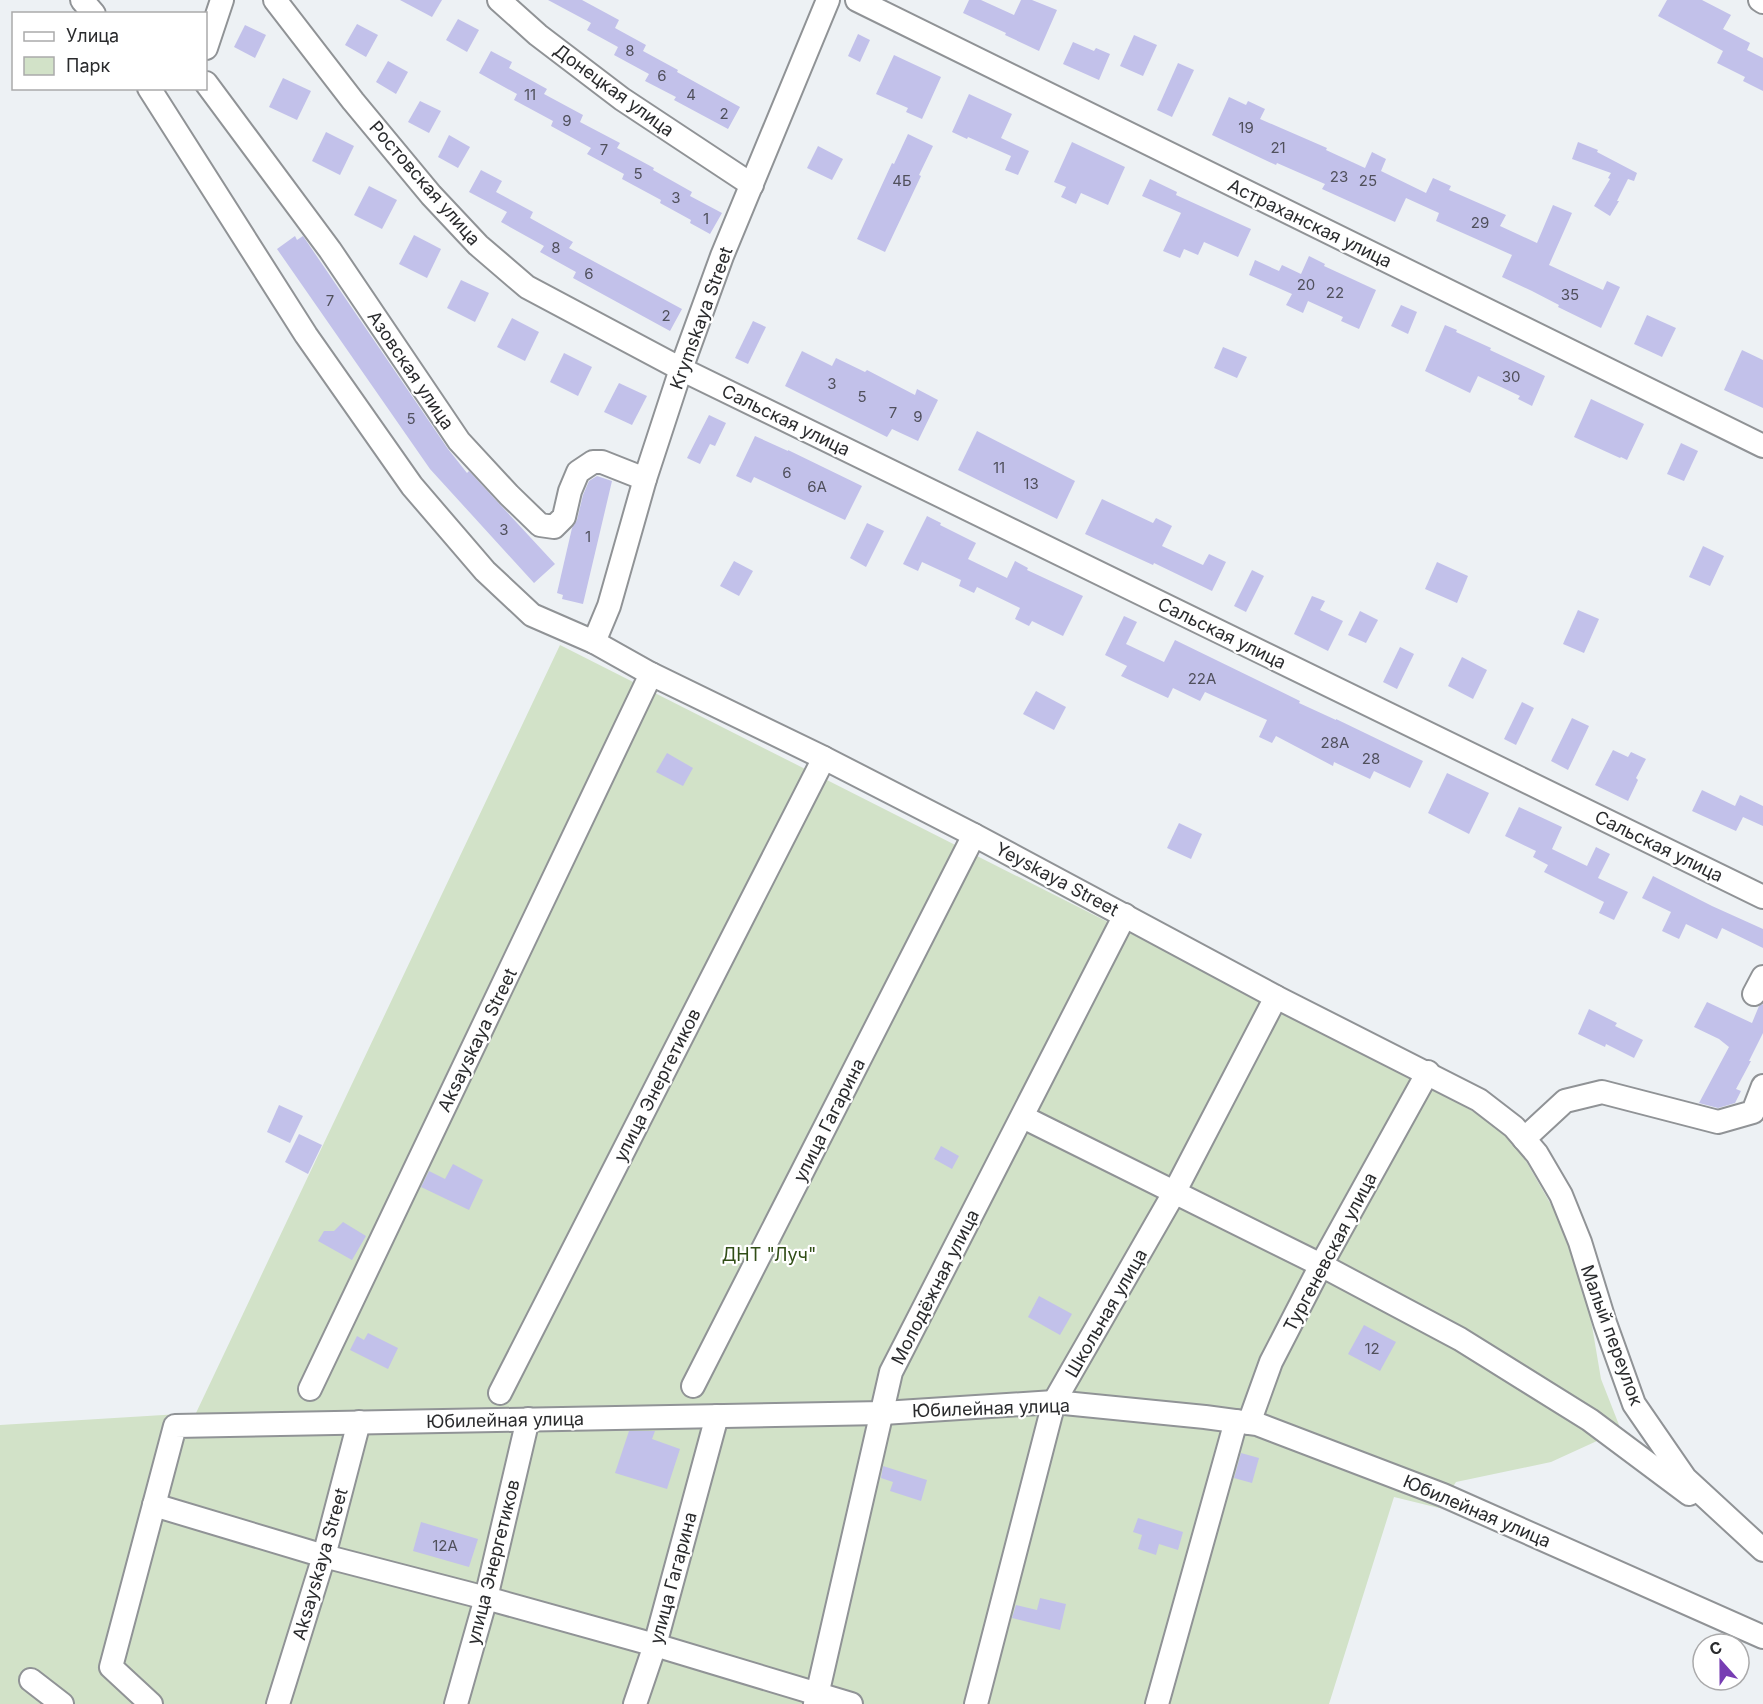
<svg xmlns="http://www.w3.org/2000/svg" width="1763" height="1704" font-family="Inter,sans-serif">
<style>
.green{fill:#d2e2c8}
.building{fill:#c2c1ea}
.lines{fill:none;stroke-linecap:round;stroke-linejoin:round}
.minor-casing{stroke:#909396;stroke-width:26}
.minor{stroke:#fff;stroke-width:22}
.labels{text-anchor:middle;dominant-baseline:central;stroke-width:4.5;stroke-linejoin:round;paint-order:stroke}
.number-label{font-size:15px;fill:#50505c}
.street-label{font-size:18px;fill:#2a2b2d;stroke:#fff}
.park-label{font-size:18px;fill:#314e17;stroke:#fff}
</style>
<rect width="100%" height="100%" fill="#edf1f4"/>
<path class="green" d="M560,645L1430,1085L1511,1135L1580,1255L1601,1379L1621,1430L1551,1462L1456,1482L1439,1508L1394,1497L1329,1704H0V1425L196,1413Z"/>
<g class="building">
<path d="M400,0H442L432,17Z"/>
<path d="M548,0H582L619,20L615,28L646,45L643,51L678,70L677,72L740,107L728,129L674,100L676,97L645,81L649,74L614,55L618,47L587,30L591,23Z"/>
<path d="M969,0H981L1014,15L1021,0H1032L1057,10L1039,51L1005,35L1006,33L963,13Z"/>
<path d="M1667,0H1702L1731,15L1723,29L1750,43L1747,50L1763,58V91L1743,81L1745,77L1717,63L1723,51L1658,16Z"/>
<path d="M458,19L479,30L467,52L446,40Z"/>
<path d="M357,24L378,35L366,57L345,45Z"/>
<path d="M245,25L266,35L255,58L234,47Z"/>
<path d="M858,34L870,40L860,62L848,56Z"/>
<path d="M1134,35L1157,45L1143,76L1120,66Z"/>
<path d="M1073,42L1094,51L1096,48L1110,54L1099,80L1063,64Z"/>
<path d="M491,51L512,62L509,68L547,89L544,94L583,115L580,122L620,143L617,148L654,168L653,170L692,192L690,196L722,213L710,234L690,223L691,220L660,203L661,200L622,179L624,174L587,154L591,148L551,126L553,121L514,100L517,94L479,73Z"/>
<path d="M894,55L941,77L922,119L906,112L908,108L876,94Z"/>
<path d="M388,61L408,72L396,94L376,82Z"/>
<path d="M1178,63L1194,70L1172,117L1157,110Z"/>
<path d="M283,78L311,91L297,120L269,107Z"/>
<path d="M969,94L1012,114L1001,138L1029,151L1018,175L1005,170L1011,156L968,137L967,139L952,132Z"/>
<path d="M1229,97L1246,105L1248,101L1265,109L1260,119L1327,148L1326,150L1365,168L1372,152L1386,159L1381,171L1426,193L1433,178L1451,186L1449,190L1506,215L1500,226L1537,243L1553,205L1572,213L1549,265L1603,290L1607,281L1620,287L1601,328L1558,307L1559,305L1532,291L1502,277L1512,255L1436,221L1439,213L1406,198L1395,222L1322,189L1325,184L1277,163L1276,165L1212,135Z"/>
<path d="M420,101L441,111L429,133L408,122Z"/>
<path d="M326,132L354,146L340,175L312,161Z"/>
<path d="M908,134L933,146L919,175L921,176L885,252L857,239L892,163L894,164Z"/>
<path d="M449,135L470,147L458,168L438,157Z"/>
<path d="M1072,142L1125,167L1108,205L1081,193L1076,204L1061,197L1066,187L1054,182Z"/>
<path d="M1578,142L1598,150L1597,152L1637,173L1634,181L1628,179L1617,201H1619L1610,216L1594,206L1610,179L1608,178L1611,173L1572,159Z"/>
<path d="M818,146L843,159L832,180L807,168Z"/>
<path d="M481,170L502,181L496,192L533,212L530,218L573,242L569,248L682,309L670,331L573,278L576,272L540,252L544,246L501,222L507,212L469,192Z"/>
<path d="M1150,179L1177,192L1176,195L1251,229L1238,257L1204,242L1198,255L1184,249L1180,258L1163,251L1181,213L1142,196Z"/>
<path d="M369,186L397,200L382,229L354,215Z"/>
<path d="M414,235L441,249L427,278L399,264Z"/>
<path d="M295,236L297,240L303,236L448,449L467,473L469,471L555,564L534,583L430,469L277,249Z"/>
<path d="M1309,256L1325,264L1324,266L1376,290L1359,329L1341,321L1343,317L1308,301L1303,313L1286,305L1292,294L1249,275L1255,260L1279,271L1282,265L1301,274Z"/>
<path d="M461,280L489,293L475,322L447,308Z"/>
<path d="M1401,305L1417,312L1408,334L1391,326Z"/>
<path d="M1647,315L1676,328L1662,357L1634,344Z"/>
<path d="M512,318L539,332L525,361L497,347Z"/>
<path d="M753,321L766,327L748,364L735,358Z"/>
<path d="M1445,325L1457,330L1456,332L1491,348L1490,350L1545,376L1532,406L1518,399L1520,396L1478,376L1470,393L1425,371Z"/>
<path d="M1223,347L1247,357L1237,378L1214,368Z"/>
<path d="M1742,350L1763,360V408L1724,390Z"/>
<path d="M802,351L832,366L836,358L865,372L867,370L915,395L917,389L938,400L918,441L892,429L887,437L785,386Z"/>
<path d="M564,353L592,367L578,396L550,382Z"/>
<path d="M619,383L647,396L632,425L604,412Z"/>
<path d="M1591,399L1644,424L1627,460L1621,457L1620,458L1574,437Z"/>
<path d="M709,415L726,423L715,446L710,444L700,464L687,458Z"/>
<path d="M977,431L1075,481L1057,519L958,470Z"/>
<path d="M755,436L788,451V450L862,486L845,520L754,477L751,483L736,476Z"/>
<path d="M1681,443L1698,451L1684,481L1667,474Z"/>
<path d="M597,476L612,481L583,604L562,599L563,595L557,593L572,528L577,520L583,495L589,481Z"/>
<path d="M1102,499L1153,523L1156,518L1172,526L1162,546L1203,565L1209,554L1226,562L1212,591L1154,563L1153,565L1085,534Z"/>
<path d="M927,516L941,523L940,525L976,543L968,559L1007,578L1015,561L1028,568L1027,570L1083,596L1063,636L1032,621L1029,626L1015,619L1020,608L977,587L974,593L959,586L961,580L922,562L918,571L903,564Z"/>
<path d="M867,523L884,531L866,567L850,558Z"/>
<path d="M1703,546L1724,556L1710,586L1689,577Z"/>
<path d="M734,561L753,571L739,596L720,586Z"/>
<path d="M1437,562L1468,576L1457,603L1425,589Z"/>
<path d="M1252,570L1264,576L1246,612L1234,606Z"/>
<path d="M1312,596L1325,601L1320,610L1343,621L1328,651L1294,634Z"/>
<path d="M1578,610L1599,619L1584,653L1563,644Z"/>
<path d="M1360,611L1378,620L1366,643L1348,635Z"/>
<path d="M1124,616L1137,622L1126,644L1164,662L1175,640L1300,701L1299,703L1336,720V719L1423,761L1410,788L1374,771L1370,779L1334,762L1333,766L1276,736L1272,743L1259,737L1267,720L1205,692L1200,701L1173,688L1168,698L1121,676L1127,666L1105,655Z"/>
<path d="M1400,647L1414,654L1397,689L1383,682Z"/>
<path d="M1462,657L1487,670L1473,699L1448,686Z"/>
<path d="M1036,691L1066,707L1054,730L1023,714Z"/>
<path d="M1522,702L1534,708L1516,745L1504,739Z"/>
<path d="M1572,718L1589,726L1568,770L1551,761Z"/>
<path d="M1613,750L1628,757L1631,752L1646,759L1636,778L1638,780L1628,801L1595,785Z"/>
<path d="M667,753L693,768L683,786L656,772Z"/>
<path d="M1447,773L1489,793L1469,834L1428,813Z"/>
<path d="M1702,790L1735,806L1740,795L1763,806V826L1743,817L1736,831L1692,811Z"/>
<path d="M1519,807L1562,827L1552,849L1587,866L1596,847L1610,854L1598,878L1628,892L1614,920L1599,913L1604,902L1544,872L1548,865L1533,857L1536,851L1505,836Z"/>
<path d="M1179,823L1202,834L1191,859L1167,848Z"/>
<path d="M1653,876L1712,906L1763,929V948L1722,928L1717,939L1686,924L1679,939L1662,931L1671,912L1642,898Z"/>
<path d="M1707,1002L1752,1023L1759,1006L1763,1004V1033L1749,1061H1751L1736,1089L1741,1091L1735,1103L1718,1108L1699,1103L1729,1047L1719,1039L1694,1027Z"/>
<path d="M1589,1009L1617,1023L1615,1026L1643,1040L1634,1058L1606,1044L1605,1047L1578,1034Z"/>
<path d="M279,1105L303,1116L290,1143L267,1132Z"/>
<path d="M299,1134L322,1145L308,1174L285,1162Z"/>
<path d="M941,1146L959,1156L952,1169L934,1159Z"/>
<path d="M453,1164L483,1180L469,1210L421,1187L429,1171L445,1179Z"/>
<path d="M343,1222L366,1236L352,1260L318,1241L324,1231H334Z"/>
<path d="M1039,1296L1072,1314L1060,1335L1028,1317Z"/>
<path d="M1364,1325L1396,1342L1380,1371L1348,1354Z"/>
<path d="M368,1333L398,1348L388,1369L350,1350L357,1336L364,1340Z"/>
<path d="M629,1431H655L652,1439L680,1449L667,1489L615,1473Z"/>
<path d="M1241,1453L1259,1458L1252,1483L1234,1478Z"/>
<path d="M883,1466L927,1480L921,1501L890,1491L893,1482L881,1478Z"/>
<path d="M1138,1518L1183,1532L1178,1550L1159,1544L1156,1555L1138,1549L1142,1535L1133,1532Z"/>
<path d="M421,1522L478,1539L469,1567L413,1551Z"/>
<path d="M1040,1598L1066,1604L1060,1630L1012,1618L1016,1605L1037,1610Z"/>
</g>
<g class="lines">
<g class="minor-casing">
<g id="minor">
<path d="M82,0L94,14"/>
<path d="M275,0L353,101L431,195L478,245L527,287L681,369L1763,897"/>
<path d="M499,0L538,35L622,99L752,185"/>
<path d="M857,0L1763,446"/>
<path d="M1760,0L1763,2"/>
<path d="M206,48L222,0"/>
<path d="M206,83L330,250L459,441L509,495L540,525L554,527L564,517L570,491L578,472L593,462H602L645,479"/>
<path d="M149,88L306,335L412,486L485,571L532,615L594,642L651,674L824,758L974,835L1276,997L1479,1100L1514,1127L1537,1154L1561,1195L1580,1242L1605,1323L1634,1404L1685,1478L1763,1550"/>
<path d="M594,642L609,606L645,479L681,369L722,256L828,0"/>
<path d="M1754,994L1763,977"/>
<path d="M1023,1117L1321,1265L1460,1339L1590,1420L1689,1494"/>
<path d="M1524,1139L1565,1101L1602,1092L1718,1122L1753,1112L1763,1086"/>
<path d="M693,1386L974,835"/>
<path d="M310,1389L651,674"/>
<path d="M500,1393L824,758"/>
<path d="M1249,1423L1271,1362L1321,1265L1428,1072"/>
<path d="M154,1505L324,1556L486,1598L655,1645L851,1704"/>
<path d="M31,1680L62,1704"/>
<path d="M151,1704L111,1667L175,1426L883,1413L1054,1402L1205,1417L1257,1424L1443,1495L1763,1637"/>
<path d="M278,1704L324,1556L359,1422"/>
<path d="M456,1704L486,1598L528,1419"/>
<path d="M635,1704L655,1645L717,1416"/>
<path d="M815,1704L891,1372L1125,915"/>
<path d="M976,1704L1054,1402L1174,1193L1276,997"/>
<path d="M1157,1704L1236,1421"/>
</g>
</g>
<use href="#minor" class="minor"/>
</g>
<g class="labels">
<g class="number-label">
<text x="630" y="50">8</text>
<text x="662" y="75">6</text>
<text x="530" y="94">11</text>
<text x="691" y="94">4</text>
<text x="724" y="113">2</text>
<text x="567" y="120">9</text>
<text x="1246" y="127">19</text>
<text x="1278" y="147">21</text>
<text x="604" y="149">7</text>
<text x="638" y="173">5</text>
<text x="1339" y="176">23</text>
<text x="902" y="180">4Б</text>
<text x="1368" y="180">25</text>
<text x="676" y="197">3</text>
<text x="706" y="218">1</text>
<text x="1480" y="222">29</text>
<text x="556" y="247">8</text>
<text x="589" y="273">6</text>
<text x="1306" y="284">20</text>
<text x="1335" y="292">22</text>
<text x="1570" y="294">35</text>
<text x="330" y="300">7</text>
<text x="666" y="315">2</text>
<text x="1511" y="376">30</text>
<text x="832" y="383">3</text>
<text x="862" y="396">5</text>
<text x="893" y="412">7</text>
<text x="918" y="416">9</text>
<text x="411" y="418">5</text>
<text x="999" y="467">11</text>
<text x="787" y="472">6</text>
<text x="1031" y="483">13</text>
<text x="817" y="486">6А</text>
<text x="504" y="529">3</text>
<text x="588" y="536">1</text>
<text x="1202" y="678">22А</text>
<text x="1335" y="742">28А</text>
<text x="1371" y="758">28</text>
<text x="1372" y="1348">12</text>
<text x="445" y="1545">12А</text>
</g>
<g class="street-label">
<text transform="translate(614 90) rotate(36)">Донецкая улица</text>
<text transform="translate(425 183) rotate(49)">Ростовская улица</text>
<text transform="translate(1310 223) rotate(26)">Астраханская улица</text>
<text transform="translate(701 318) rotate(-70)">Krymskaya Street</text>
<text transform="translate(411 370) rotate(56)">Азовская улица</text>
<text transform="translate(786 420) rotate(26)">Сальская улица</text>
<text transform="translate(1222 633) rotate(26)">Сальская улица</text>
<text transform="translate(1659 846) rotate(26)">Сальская улица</text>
<text transform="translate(1057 879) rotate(28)">Yeyskaya Street</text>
<text transform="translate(477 1040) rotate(-64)">Aksayskaya Street</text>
<text transform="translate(657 1085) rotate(-63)">улица Энергетиков</text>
<text transform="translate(829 1120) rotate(-63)">улица Гагарина</text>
<text transform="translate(1330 1252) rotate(-62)">Тургеневская улица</text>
<text transform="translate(935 1287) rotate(-63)">Молодёжная улица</text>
<text transform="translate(1106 1313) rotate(-60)">Школьная улица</text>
<text transform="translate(1612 1335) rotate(70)">Малый переулок</text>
<text transform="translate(991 1408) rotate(-2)">Юбилейная улица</text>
<text transform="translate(505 1420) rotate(-1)">Юбилейная улица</text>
<text transform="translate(1477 1511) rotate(23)">Юбилейная улица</text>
<text transform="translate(493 1562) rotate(-76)">улица Энергетиков</text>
<text transform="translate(320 1564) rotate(-74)">Aksayskaya Street</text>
<text transform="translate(673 1578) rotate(-75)">улица Гагарина</text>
</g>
<g class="park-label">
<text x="769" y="1254">ДНТ "Луч"</text>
</g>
</g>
<rect x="12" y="12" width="195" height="78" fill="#ffffff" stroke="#aaaaab" stroke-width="1.5"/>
<rect x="24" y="32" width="30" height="9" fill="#ffffff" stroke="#aaaaab" stroke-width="1.5"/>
<text x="66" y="42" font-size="18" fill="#2a2b2d">Улица</text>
<rect x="24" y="57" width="30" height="18" fill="#d2e2c8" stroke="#aaaaab" stroke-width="1.5"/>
<text x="66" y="72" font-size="18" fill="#2a2b2d">Парк</text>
<g transform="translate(1721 1662) rotate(339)"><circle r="28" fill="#ffffff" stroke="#aaaaab" stroke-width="1.5"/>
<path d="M0-4.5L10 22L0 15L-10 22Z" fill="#773db3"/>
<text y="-9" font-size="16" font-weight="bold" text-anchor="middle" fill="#2a2b2d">С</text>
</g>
</svg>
